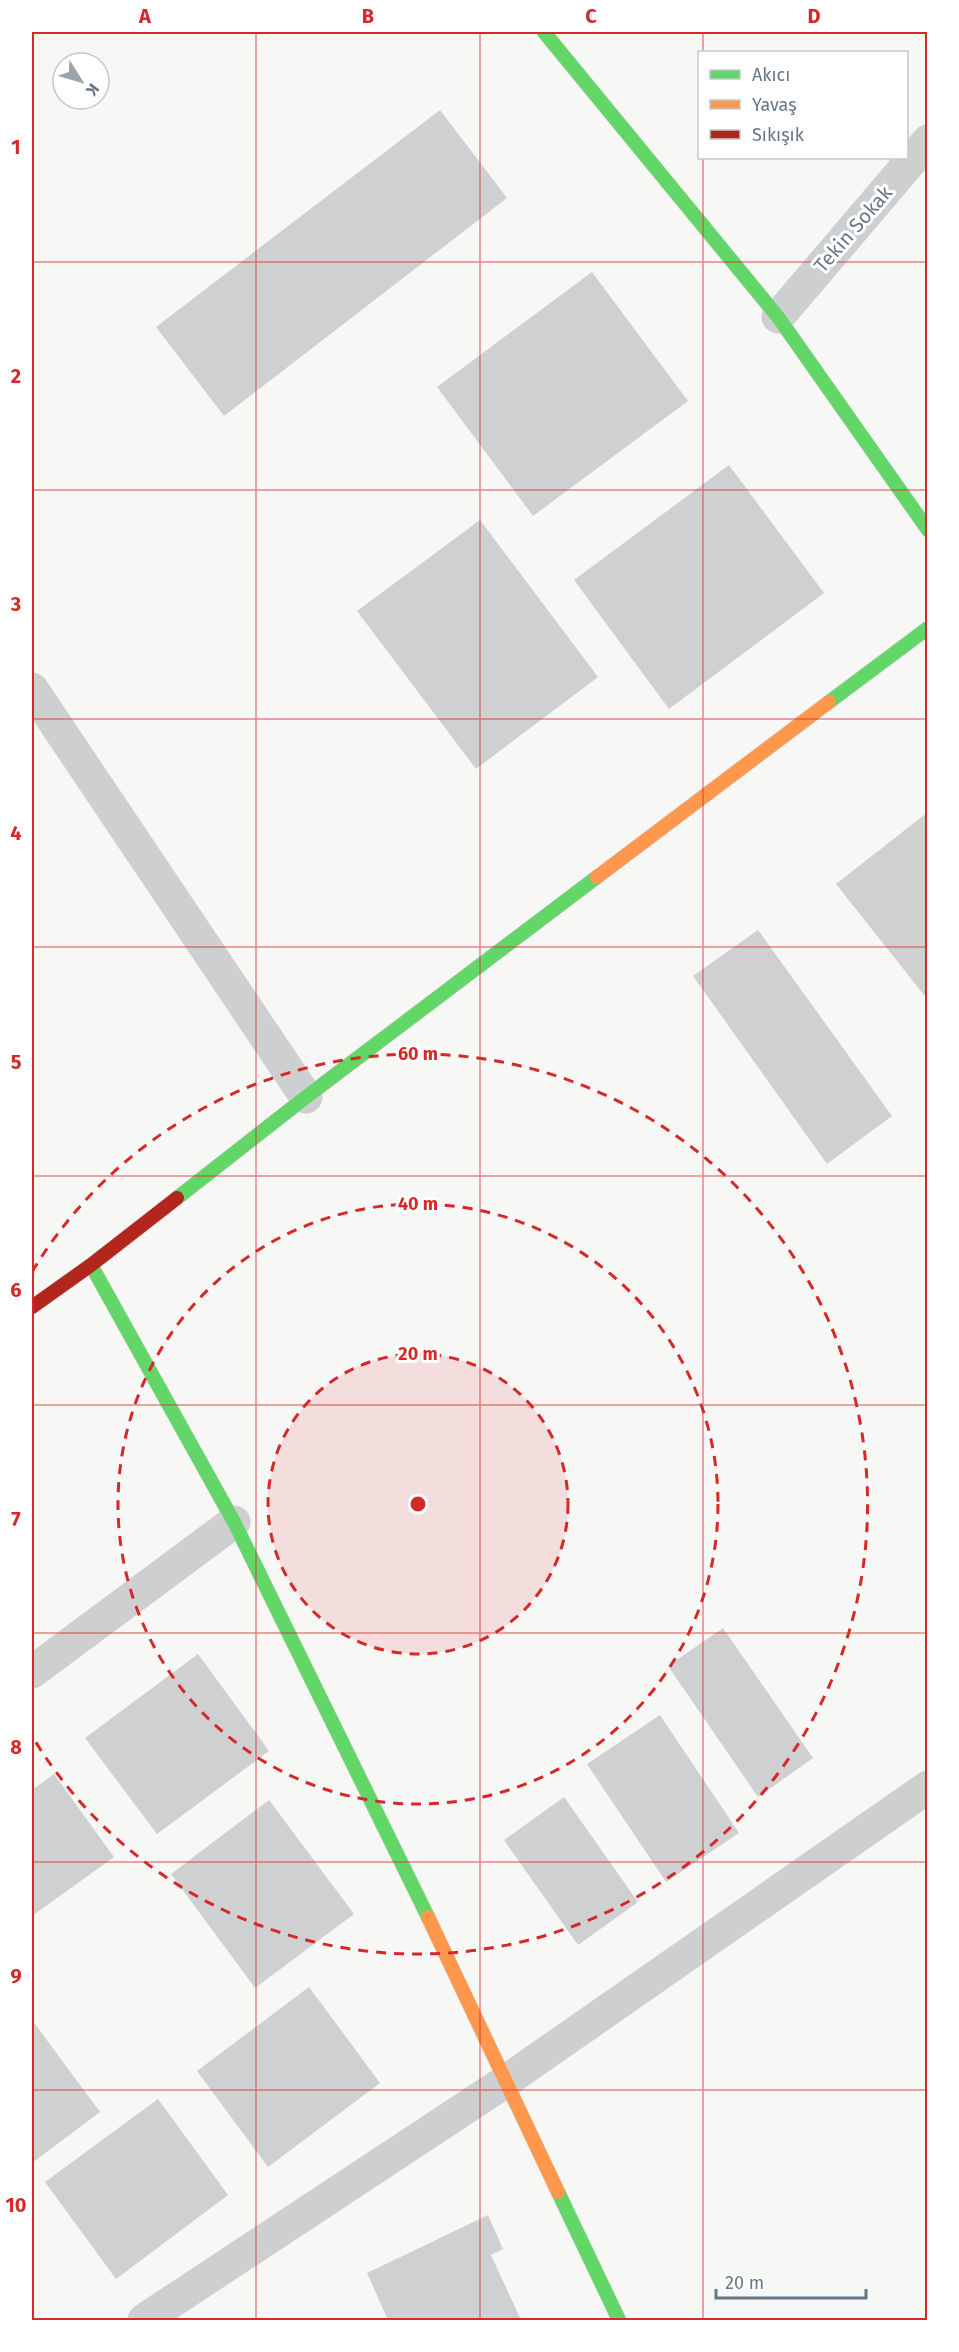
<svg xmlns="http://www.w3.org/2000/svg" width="959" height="2352" font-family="'Fira Sans',sans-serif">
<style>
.building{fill:#cfd0d1}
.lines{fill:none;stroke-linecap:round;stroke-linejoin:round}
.fast-casing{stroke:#d3d4d5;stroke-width:15}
.slow-casing{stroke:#d3d4d5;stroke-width:15}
.jam-casing{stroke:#d3d4d5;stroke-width:15}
.street{stroke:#cdcfd0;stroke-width:33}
.fast{stroke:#63d668;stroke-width:14}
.slow{stroke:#ff974d;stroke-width:14}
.jam{stroke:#b3261e;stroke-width:14}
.grid{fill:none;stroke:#d62828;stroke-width:1.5;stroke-opacity:0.55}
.ring{fill:none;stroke:#d62828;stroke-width:3;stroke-dasharray:10 8}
.labels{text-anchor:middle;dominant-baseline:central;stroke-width:6;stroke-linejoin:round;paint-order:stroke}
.street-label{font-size:20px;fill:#677786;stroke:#fff}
.centre{fill:#d62828;stroke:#fff;stroke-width:3}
.ring-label{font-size:18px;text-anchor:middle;font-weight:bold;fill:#d62828;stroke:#fff;stroke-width:6;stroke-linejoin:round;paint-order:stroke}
.neatline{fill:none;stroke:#d62828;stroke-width:2}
.grid-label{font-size:20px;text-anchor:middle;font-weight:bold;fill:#d62828}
</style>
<rect width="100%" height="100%" fill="#f7f7f6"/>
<g class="building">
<path d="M440,110L507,198L224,416L156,327Z"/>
<path d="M592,272L688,401L533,516L437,387Z"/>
<path d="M729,465L824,593L669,709L574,580Z"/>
<path d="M480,520L598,677L476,769L357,611Z"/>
<path d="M928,812V1000L836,884Z"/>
<path d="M758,930L892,1116L827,1164L693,976Z"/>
<path d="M723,1628L813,1758L758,1797L668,1666Z"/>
<path d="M198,1654L269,1751L157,1834L85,1738Z"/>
<path d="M660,1715L739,1833L666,1882L587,1764Z"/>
<path d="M54,1774L114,1857L32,1916V1790Z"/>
<path d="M564,1797L638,1902L578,1945L504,1840Z"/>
<path d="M269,1800L354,1914L255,1988L171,1874Z"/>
<path d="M309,1987L380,2083L268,2167L197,2071Z"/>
<path d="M32,2020L100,2112L32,2163Z"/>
<path d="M158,2099L228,2195L116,2279L45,2182Z"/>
<path d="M488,2215L503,2249L491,2255L521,2320H388L367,2273Z"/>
</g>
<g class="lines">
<g class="fast-casing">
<g id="fast">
<path d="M544,32L778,317L928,530"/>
<path d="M829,702L928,628"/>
<path d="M177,1198L306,1097L597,877"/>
<path d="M91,1265L234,1522L428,1917"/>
<path d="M558,2192L619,2320"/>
</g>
</g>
<g class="slow-casing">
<g id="slow">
<path d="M597,877L829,702"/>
<path d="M428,1917L558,2192"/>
</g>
</g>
<g class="jam-casing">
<path id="jam" d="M32,1307L91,1265L177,1198"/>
</g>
<g class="street">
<path d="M778,317L928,141"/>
<path d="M32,689L306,1097"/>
<path d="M32,1672L234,1522"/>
<path d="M144,2320L506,2081L928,1787"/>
</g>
<use href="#fast" class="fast"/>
<use href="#slow" class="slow"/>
<use href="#jam" class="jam"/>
</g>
<path class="grid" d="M256,32V2320M480,32V2320M703,32V52M703,158V2320M32,262H928M32,490H928M32,719H928M32,947H928M32,1176H928M32,1405H928M32,1633H928M32,1862H928M32,2090H928"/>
<circle cx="418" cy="1504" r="150" fill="#d62828" fill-opacity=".12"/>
<g class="ring">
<circle cx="418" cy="1504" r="150"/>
<circle cx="418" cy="1504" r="300"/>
<path d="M32 1272A450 450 0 1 1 32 1736"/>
</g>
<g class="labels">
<g class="street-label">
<text transform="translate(853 229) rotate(-49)">Tekin Sokak</text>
</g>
</g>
<circle cx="418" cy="1504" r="9" class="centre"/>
<g class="ring-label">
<text x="418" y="1060">60 m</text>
<text x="418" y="1210">40 m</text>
<text x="418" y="1360">20 m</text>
</g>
<rect width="959" height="2352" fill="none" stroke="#ffffff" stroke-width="66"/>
<rect x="698" y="51" width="210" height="108" fill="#ffffff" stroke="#c2c9cf" stroke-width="1.5"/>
<rect x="710" y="70" width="30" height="9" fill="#63d668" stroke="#c2c9cf" stroke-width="1.5"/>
<text x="752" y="81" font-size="18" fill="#677786">Akıcı</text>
<rect x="710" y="100" width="30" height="9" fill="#ff974d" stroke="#c2c9cf" stroke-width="1.5"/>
<text x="752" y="111" font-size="18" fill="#677786">Yavaş</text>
<rect x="710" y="130" width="30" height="9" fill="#b3261e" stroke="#c2c9cf" stroke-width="1.5"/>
<text x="752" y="141" font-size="18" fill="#677786">Sıkışık</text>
<g transform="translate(81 81) rotate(127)"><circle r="28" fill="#ffffff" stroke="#c2c9cf" stroke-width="1.5"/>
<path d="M0-4.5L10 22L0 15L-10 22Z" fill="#99a4ad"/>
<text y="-9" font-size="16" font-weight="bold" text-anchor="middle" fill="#677786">K</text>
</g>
<path d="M716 2289v9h150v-9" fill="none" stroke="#677786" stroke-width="3"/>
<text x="725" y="2289" font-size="18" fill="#677786" stroke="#ffffff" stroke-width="4.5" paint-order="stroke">20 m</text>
<rect x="33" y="33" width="893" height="2286" class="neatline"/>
<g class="grid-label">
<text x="145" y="23">A</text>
<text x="368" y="23">B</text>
<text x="591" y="23">C</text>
<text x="814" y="23">D</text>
<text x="16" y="154">1</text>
<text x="16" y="383">2</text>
<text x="16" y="611">3</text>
<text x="16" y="840">4</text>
<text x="16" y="1069">5</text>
<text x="16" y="1297">6</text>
<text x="16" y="1526">7</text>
<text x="16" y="1754">8</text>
<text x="16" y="1983">9</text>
<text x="16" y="2212">10</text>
</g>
</svg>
